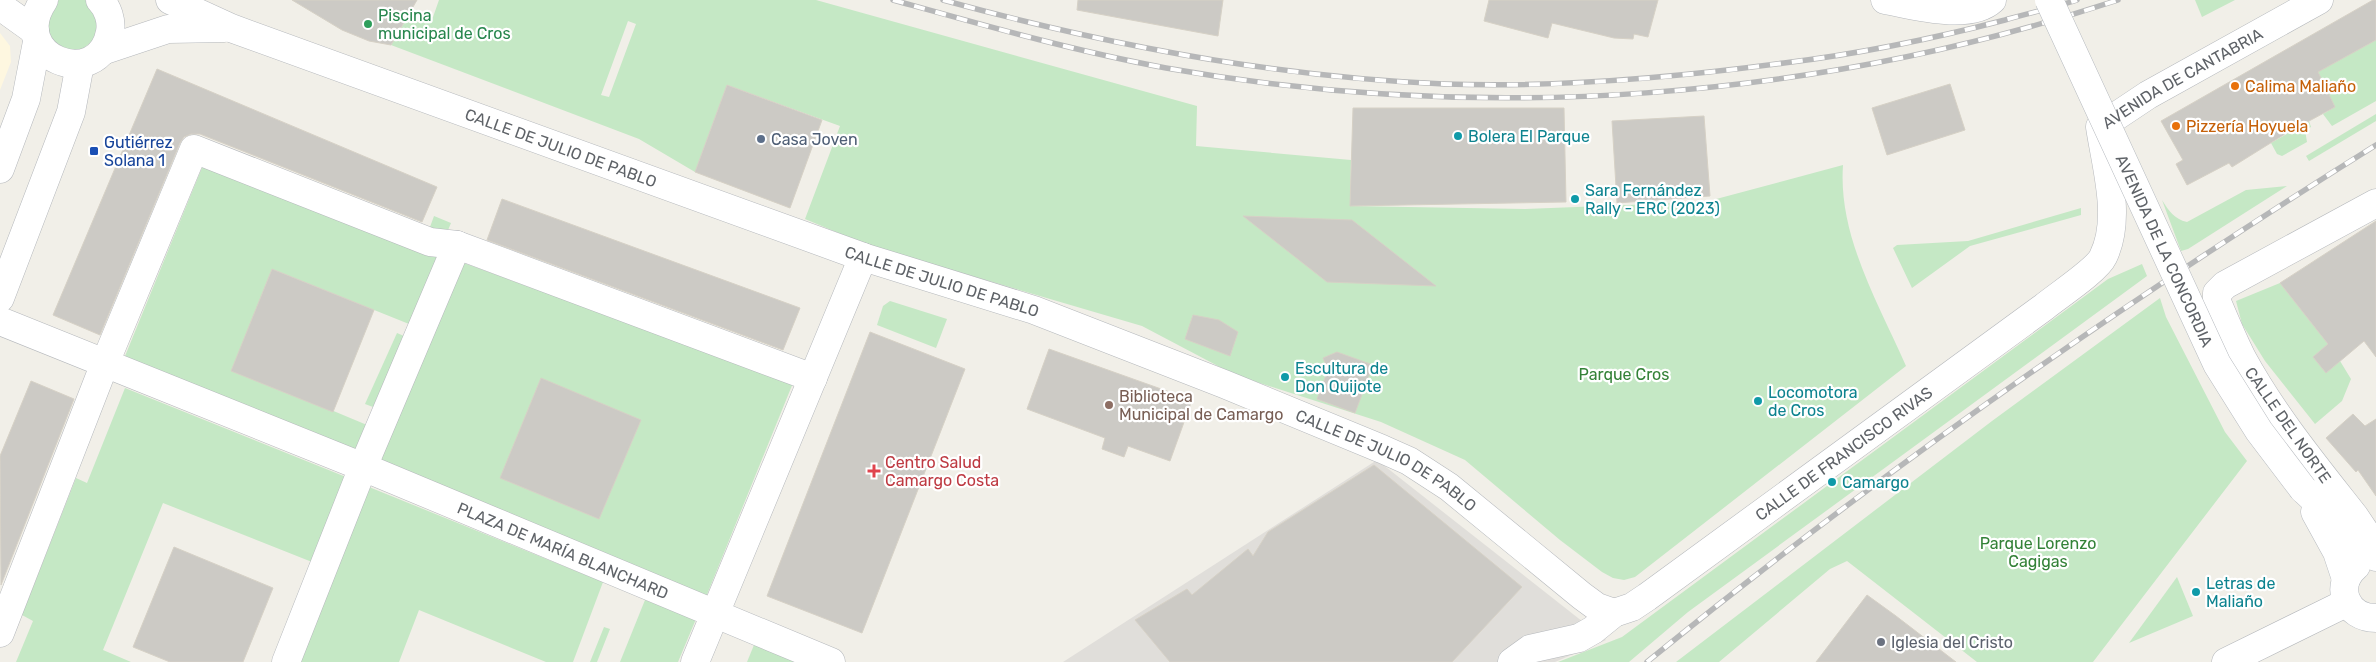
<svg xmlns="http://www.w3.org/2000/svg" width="2376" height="662" font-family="Rubik,sans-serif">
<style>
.commercial{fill:#fef7e0}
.industrial{fill:#e0deda}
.green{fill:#c5e8c5;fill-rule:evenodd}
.building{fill:#cccac5;stroke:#d6d1c6}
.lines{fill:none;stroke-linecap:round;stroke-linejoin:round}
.street-casing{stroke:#b5b8bc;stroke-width:29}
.secondary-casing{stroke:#b6babf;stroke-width:29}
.street{stroke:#fff;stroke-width:28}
.secondary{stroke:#fff;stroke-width:28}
.rail-casing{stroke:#b6b7b8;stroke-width:5.5}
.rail{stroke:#fff;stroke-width:4;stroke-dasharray:11;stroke-linecap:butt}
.secondary-bridge-casing{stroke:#b6babf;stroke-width:29;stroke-linecap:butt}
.secondary-bridge{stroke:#fff;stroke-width:28}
.leisure-dot{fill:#2e9e5b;stroke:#fff;stroke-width:2}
.food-dot{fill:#e8710a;stroke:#fff;stroke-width:2}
.culture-dot{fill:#0f9aa8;stroke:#fff;stroke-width:2}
.service-dot{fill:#5c6f8a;stroke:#fff;stroke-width:2}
.transit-dot{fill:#1a4fb4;stroke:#fff;stroke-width:2}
.education-dot{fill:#8d6e63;stroke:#fff;stroke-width:2}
.health-dot{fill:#e0444e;stroke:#fff;stroke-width:2}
.worship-dot{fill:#6b7280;stroke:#fff;stroke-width:2}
.labels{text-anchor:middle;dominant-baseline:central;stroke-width:4.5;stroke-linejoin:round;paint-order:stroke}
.leisure-label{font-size:16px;fill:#27864d;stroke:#fff;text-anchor:start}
.street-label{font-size:16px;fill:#5f6368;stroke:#fff}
.food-label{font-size:16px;fill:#c56008;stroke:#fff;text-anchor:start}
.culture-label{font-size:16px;fill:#0d838f;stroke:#fff;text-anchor:start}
.service-label{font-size:16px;fill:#4e5e75;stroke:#fff;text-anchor:start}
.transit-label{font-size:16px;fill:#164399;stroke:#fff;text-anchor:start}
.park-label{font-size:16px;fill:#348238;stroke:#fff}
.education-label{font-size:16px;fill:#785e54;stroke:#fff;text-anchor:start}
.health-label{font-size:16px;fill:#be3a42;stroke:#fff;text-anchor:start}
.worship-label{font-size:16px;fill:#5b616d;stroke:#fff;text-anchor:start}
</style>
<rect width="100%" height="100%" fill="#f1efe8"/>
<path class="commercial" d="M0,33L10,46L11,62L0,90Z"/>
<path class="industrial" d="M1377,460L1606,640L1555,662H1063Z"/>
<g class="green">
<path d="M59,0H85L97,10L99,36L76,54L50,43L46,15Z"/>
<path d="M439,0H816L1197,106L1196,146L1351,160L1350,206L1525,209L1705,202L1843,165C1838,236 1878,302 1906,366L1635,577L1624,580L1613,578L1602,572L1560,540L1465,460L1381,422L1235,375L1142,326L867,245L805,219L840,126L727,85L695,172L639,139L391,45L412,10L433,17ZM628,21L636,24L609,97L601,95Z"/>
<path d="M2195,0H2235L2202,17Z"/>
<path d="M2376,40V101L2332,126L2323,114L2335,107L2317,72Z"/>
<path d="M2376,114V121L2309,161L2306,156Z"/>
<path d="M2309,121L2311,127L2305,130L2307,142L2282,156L2277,154L2271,143Z"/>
<path d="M210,148L426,238L434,216L451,223L409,324L272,269L233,369L367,425L357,455L123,361Z"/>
<path d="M2287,186L2188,249L2181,251L2162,200C2169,211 2174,219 2187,222L2246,190Z"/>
<path d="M2081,208V215L1970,246L1912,288L1893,248L1897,245L1968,241Z"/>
<path d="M461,262L793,383L706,597L379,464Z"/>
<path d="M2142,264L2147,276L1688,612L1629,662H1558L1622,637L2108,279Z"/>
<path d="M2280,283L2328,344L2313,357L2326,373L2340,361L2351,379L2342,401L2315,424L2265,361L2242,324L2236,301Z"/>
<path d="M2160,298L2166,317L2225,432L2247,461L2093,662H1977L1847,561L1830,569L1719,662H1676L1992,421Z"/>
<path d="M890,301L947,319L936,348L877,325L883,306Z"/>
<path d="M397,333L404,336L373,407L365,404Z"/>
<path d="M125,388L346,477L312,562L163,503L103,650L131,662H16L33,621L22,615L76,478L87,483Z"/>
<path d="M369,487L603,582L573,662H546L419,610L399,662H300Z"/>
<path d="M2177,577L2193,616L2129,643Z"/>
<path d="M645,600L696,619L678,662H620Z"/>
<path d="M604,627L610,629L597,662H590Z"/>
<path d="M754,645L799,662H747Z"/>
</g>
<g class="building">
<path d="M292,0H417L391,45L369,41L342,30Z"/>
<path d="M1078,0H1223L1218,36L1077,10Z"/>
<path d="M1489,0H1658L1648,37L1634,34L1633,39L1614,38L1552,23L1548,38L1484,21Z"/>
<path d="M2373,0H2376V40L2318,72L2335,107L2285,134L2232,167L2229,163L2187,185L2176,164L2183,160L2161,121Z"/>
<path d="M157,69L437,187L422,222L200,134H191L184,137L180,143L100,335L53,315Z"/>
<path d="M1950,84L1965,130L1887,155L1872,108Z"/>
<path d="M727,85L822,120L790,208L695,172Z"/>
<path d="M1353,108H1564L1566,202L1350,206Z"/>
<path d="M1704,116L1710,196L1617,203L1612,121Z"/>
<path d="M502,199L800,308L783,350L487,240Z"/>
<path d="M1243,216L1352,220L1436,286L1327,282Z"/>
<path d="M2376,221V357L2364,341L2326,373L2313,357L2328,344L2280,283Z"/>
<path d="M272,269L374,310L333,412L231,371Z"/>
<path d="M1193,315L1219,320L1238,332L1230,356L1185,339Z"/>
<path d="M870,332L965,369L862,633L767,596Z"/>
<path d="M1049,349L1192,400L1170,461L1128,446L1124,457L1102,449L1105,438L1027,409Z"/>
<path d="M1337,352L1373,365L1355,413L1317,399L1328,370L1323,358Z"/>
<path d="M541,378L641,420L599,519L500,478Z"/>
<path d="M31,381L74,399L1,585L0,456Z"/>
<path d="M2353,414L2365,426L2376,419V496L2358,470L2356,472L2326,438Z"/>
<path d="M1374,465L1522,587L1452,662H1170L1135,620L1187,589L1192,595L1248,549L1253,556L1268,532Z"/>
<path d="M174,547L273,588L243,662H170L133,647Z"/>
<path d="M1867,595L1896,616L1956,662H1816Z"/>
</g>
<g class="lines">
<g class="street-casing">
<g id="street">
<path d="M44,0C5,57 99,93 110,32C112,21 108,8 100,0"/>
<path id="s1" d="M170,0L231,28L863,257L1034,310L1224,384L1382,449L1409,461L1449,487L1582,596L1597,607L1614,613"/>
<path d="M1885,0C1913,5 1969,21 1992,0"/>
<path d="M0,6L35,31"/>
<path d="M102,51L168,29L224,28"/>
<path d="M0,169L26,99L37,42"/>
<path d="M0,298L71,112L80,64"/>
<path id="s2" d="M0,321L363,467L831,662"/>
<path d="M2372,554L2365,532L2355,517C2315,466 2273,415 2242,358C2233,340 2225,321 2217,302V293L2225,285L2376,203"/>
<path d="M0,633L105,363L194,149L430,242L457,245L813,378"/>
<path d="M286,662L363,467L457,245"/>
<path d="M695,662L863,257"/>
<path id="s3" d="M1512,662L1530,649L1579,638L1593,630L1614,613L1632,607L1647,597L2044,307C2056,297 2097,270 2103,257C2122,219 2106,167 2100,127L2148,95L2319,0"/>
<path d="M2226,662L2346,603"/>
</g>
</g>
<g class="secondary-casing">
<g id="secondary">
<path d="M2303,489L2376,557"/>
<path d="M2315,512L2337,552L2346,579"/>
<path d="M2356,566C2333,586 2346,618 2376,618"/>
</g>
</g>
<use href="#street" class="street"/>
<use href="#secondary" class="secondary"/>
<g class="rail-casing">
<g id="rail">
<path d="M893,0C983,25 1074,51 1166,68C1482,124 1813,101 2118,0"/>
<path d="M943,0C1107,45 1274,77 1444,84C1557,88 1671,78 1784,63C1858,54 1932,39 2005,20C2029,13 2054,8 2077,0"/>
<path d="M1647,662C1878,473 2123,303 2376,145"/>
</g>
</g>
<use href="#rail" class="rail"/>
<g class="secondary-bridge-casing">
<g id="secondary-bridge">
<path id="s4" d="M2049,0L2217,364L2259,431L2303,489"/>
</g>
</g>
<use href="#secondary-bridge" class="secondary-bridge"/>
</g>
<circle class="leisure-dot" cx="368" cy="24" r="5"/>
<g class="food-dot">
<circle cx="2235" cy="86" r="5"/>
<circle cx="2176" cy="126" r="5"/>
</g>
<g class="culture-dot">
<circle cx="1458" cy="136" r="5"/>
<circle cx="1575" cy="199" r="5"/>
<circle cx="1285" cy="377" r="5"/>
<circle cx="1758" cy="401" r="5"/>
<circle cx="1832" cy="482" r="5"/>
<circle cx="2196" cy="592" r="5"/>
</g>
<circle class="service-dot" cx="761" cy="139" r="5"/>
<rect class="transit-dot" x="89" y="146" width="10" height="10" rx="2.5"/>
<circle class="education-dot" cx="1109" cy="405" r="5"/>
<path class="health-dot" d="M871.5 463.5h5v5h5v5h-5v5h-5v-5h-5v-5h5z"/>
<circle class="worship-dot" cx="1881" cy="642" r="5"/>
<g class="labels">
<g class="leisure-label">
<text x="378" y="15">Piscina<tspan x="378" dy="18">municipal de Cros</tspan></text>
</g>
<g class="street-label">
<text stroke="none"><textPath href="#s3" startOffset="950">AVENIDA DE CANTABRIA</textPath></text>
<text stroke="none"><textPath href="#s1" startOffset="418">CALLE DE JULIO DE PABLO</textPath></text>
<text stroke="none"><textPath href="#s4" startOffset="276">AVENIDA DE LA CONCORDIA</textPath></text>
<text stroke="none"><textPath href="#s1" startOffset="822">CALLE DE JULIO DE PABLO</textPath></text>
<text transform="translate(2288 425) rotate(55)">CALLE DEL NORTE</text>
<text stroke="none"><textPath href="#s3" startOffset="396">CALLE DE FRANCISCO RIVAS</textPath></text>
<text stroke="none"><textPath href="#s1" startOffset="1302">CALLE DE JULIO DE PABLO</textPath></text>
<text stroke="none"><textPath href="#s2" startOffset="608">PLAZA DE MARÍA BLANCHARD</textPath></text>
</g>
<g class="food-label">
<text x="2245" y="86">Calima Maliaño</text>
<text x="2186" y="126">Pizzería Hoyuela</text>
</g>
<g class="culture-label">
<text x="1468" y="136">Bolera El Parque</text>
<text x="1585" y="190">Sara Fernández<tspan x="1585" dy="18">Rally - ERC (2023)</tspan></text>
<text x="1295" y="368">Escultura de<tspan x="1295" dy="18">Don Quijote</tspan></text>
<text x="1768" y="392">Locomotora<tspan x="1768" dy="18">de Cros</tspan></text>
<text x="1842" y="482">Camargo</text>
<text x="2206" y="583">Letras de<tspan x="2206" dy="18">Maliaño</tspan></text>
</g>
<g class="service-label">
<text x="771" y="139">Casa Joven</text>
</g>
<g class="transit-label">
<text x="104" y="142">Gutiérrez<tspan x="104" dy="18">Solana 1</tspan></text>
</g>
<g class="park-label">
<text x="1624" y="374">Parque Cros</text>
<text x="2038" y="543">Parque Lorenzo<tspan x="2038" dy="18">Cagigas</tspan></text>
</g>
<g class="education-label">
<text x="1119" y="396">Biblioteca<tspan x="1119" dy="18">Municipal de Camargo</tspan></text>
</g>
<g class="health-label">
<text x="885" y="462">Centro Salud<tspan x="885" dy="18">Camargo Costa</tspan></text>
</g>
<g class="worship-label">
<text x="1891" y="642">Iglesia del Cristo</text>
</g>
</g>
</svg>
